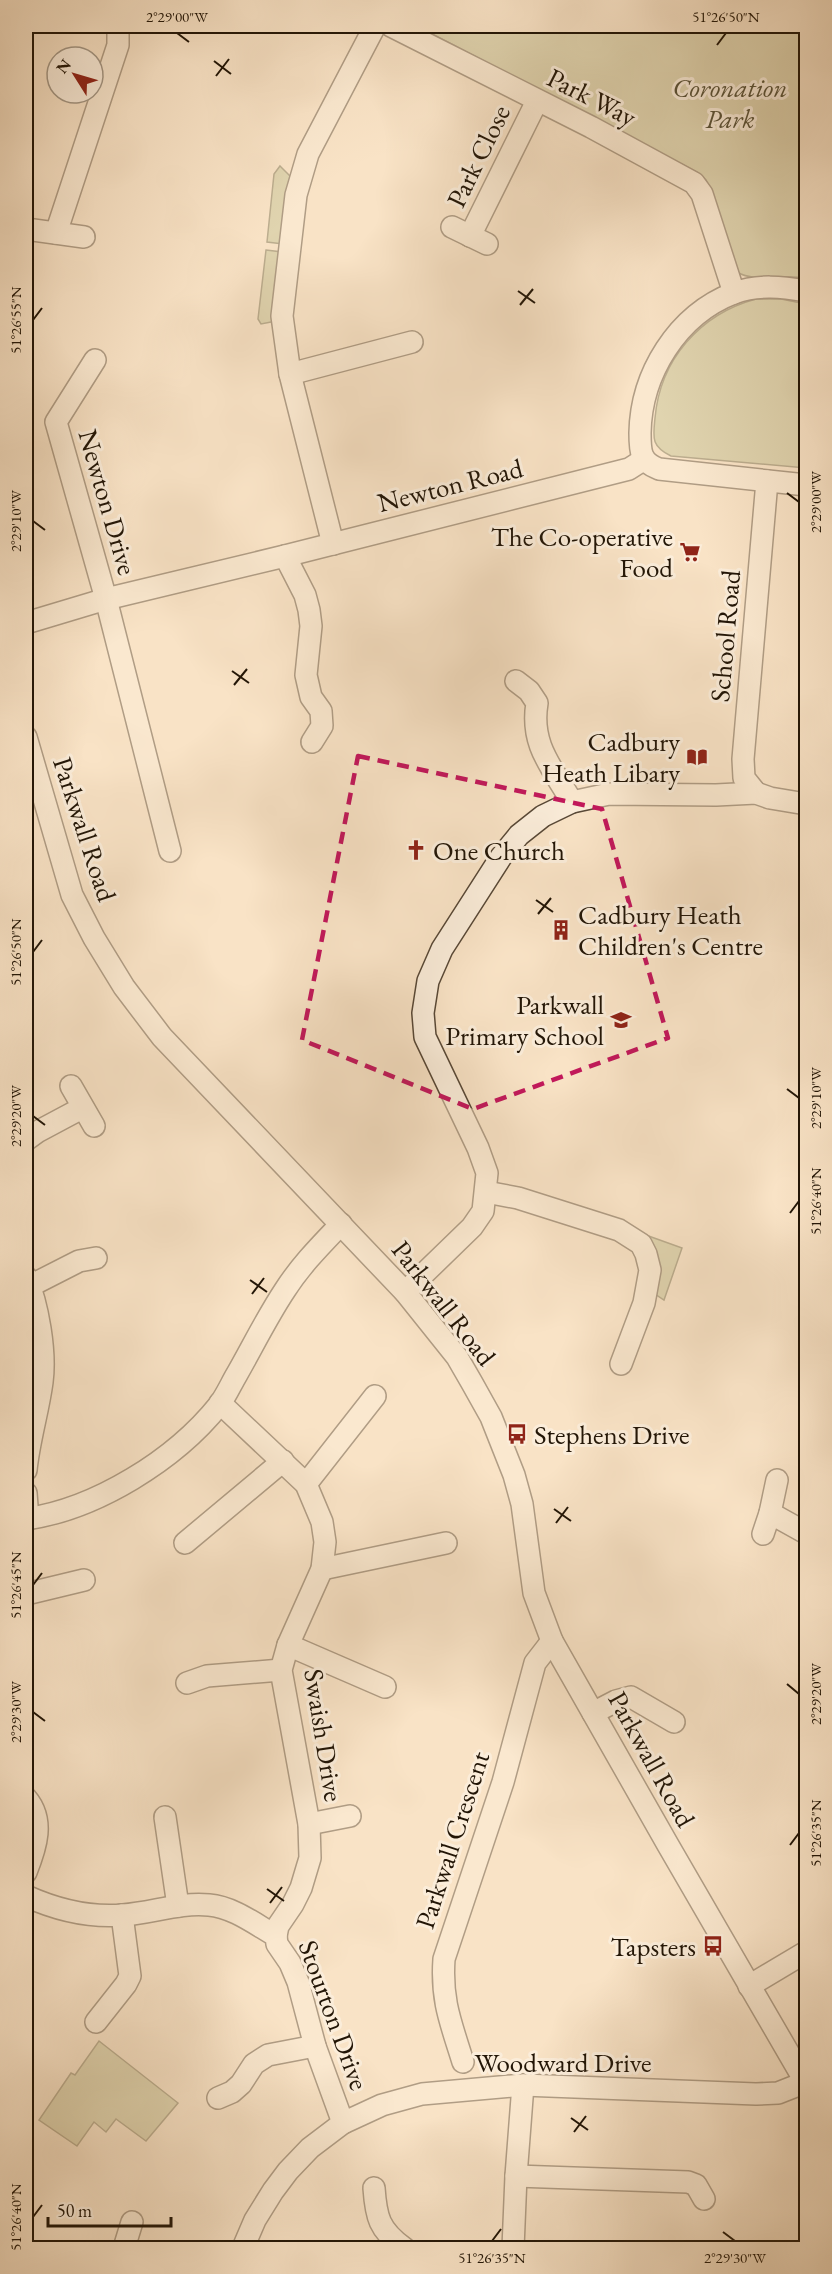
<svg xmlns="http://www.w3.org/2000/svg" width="832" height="2274" font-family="'EB Garamond',serif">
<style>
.green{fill:#c2c292;stroke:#726c4c;stroke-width:1.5}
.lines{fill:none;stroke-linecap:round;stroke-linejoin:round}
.minor-casing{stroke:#584836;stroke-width:24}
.minor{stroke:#fbedda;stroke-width:21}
.marked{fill:none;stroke:#c2185b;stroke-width:4.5;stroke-dasharray:12 8;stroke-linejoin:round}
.ticks{fill:none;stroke:#221506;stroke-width:2}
.labels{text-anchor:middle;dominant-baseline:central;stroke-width:6;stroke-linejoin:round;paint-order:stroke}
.park-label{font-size:27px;font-style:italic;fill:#5a5237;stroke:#fbedda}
.street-label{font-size:27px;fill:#221506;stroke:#fbedda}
.poi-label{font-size:27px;fill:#221506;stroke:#fbedda;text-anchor:end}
.neatline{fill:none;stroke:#221506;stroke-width:2}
.ticks-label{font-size:15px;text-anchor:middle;fill:#221506}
</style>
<rect width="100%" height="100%" fill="#f9e3c6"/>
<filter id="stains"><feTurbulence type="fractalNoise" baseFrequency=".00333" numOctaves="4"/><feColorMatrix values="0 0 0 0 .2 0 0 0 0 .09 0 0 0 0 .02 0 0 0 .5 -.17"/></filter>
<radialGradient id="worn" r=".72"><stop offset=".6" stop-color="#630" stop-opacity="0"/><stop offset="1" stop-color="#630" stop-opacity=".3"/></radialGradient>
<g class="green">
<path d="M417,26H806V279C784,272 757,284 737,272L711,190L706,180L697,172Z"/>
<path d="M280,166L291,177L283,244L267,242L274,174Z"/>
<path d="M266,250L282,252L276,321L261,324L258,319Z"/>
<path d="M756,299H781L806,304V468L671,456C651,446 653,438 655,418C660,360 700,314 756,299Z"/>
<path d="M643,1234L682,1248L664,1300L655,1294Z"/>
<path d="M99,2041L178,2103L146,2141L116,2119L106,2132L94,2122L77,2146L39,2120L71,2073L75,2075Z"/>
</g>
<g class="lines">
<g class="minor-casing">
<g id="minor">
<path d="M391,26L591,127L694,183L702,194L734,293"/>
<path d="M452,227L487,244"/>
<path d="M26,229L84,237"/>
<path d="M56,233L118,45V26"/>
<path d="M470,236L537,101"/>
<path d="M806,291C783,287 758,284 734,293C677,315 641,374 640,433C640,451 640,462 659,469L806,485"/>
<path d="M95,360L56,422L106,599L170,851"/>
<path d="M290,374L412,342"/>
<path d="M333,544L290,374L282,316L296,195L308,154L375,26"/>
<path d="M285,556L305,595L309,610L311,626L306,675L311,697L321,711L322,726L312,742"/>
<path d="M26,623L106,599L285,556L629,469L643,460"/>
<path d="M516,681L529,691L537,703C530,745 552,767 572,802"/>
<path d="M26,737L72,895L94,938L124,987L162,1037L405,1292L457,1357L472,1383L491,1417L514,1475L522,1504L534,1593L552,1641L668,1845L806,2083"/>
<path d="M756,793L744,778L743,759L767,481"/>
<path d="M71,1086L94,1126"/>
<path d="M26,1140L37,1132L82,1108"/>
<path d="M486,1192L518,1198L619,1230L641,1244L646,1254L650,1270L644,1303L621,1364"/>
<path d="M26,1277C38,1304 46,1352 42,1382C38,1412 29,1440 26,1470"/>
<path d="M30,1286L79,1261L96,1258"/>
<path d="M405,1292L472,1227L483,1211L487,1173L478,1148L425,1037L423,1013L428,981L442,949L501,857L519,835L543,816L572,802L609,794L716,795L756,793L770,798L806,804"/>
<path d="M220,1403L306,1484L322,1522L325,1542L322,1569L288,1645L281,1670L309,1824L310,1858L301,1888L293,1904L278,1926L276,1936"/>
<path d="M306,1484L375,1396"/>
<path d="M26,1493L28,1519"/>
<path d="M770,1513L806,1533"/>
<path d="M26,1519C96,1509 175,1460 219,1405C226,1396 231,1384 237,1374C253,1346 267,1317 285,1290C301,1265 321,1245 341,1224"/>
<path d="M763,1534L770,1513L777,1480"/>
<path d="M185,1543L283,1461"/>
<path d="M322,1569L446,1543"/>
<path d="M26,1594L84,1580"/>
<path d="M288,1645L385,1687"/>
<path d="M187,1683L207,1676L281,1670"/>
<path d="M593,1713L616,1701L631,1697L674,1722"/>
<path d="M165,1817L178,1906"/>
<path d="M309,1824L350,1816"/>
<path d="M26,1872C36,1847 45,1820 26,1798"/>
<path d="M26,1896C57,1910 88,1918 123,1915C152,1913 180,1902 209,1905C233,1907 255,1924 276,1936L277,1944L290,1963L298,1982L315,2046L343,2123"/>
<path d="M749,1986L806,1952"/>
<path d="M96,2022L126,1984L130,1976L122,1915"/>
<path d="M463,2062C451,2023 441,2001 444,1959L503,1782L535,1663L552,1641"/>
<path d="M218,2098L232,2092L241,2084L254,2064L268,2055L315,2046"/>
<path d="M516,2176L688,2182L696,2185L704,2199"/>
<path d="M374,2188C376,2217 379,2230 404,2248"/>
<path d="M124,2248L132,2222"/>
<path d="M243,2248L255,2220L273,2191L288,2171L310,2148L343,2123L382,2105L422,2094L523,2085L756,2094L778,2093L806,2082"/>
<path d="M513,2248L516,2176L523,2085"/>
</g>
</g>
<use href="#minor" class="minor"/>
</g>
<path d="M0 0H832V2274H0ZM358,756L602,809L668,1038L473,1109L302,1040Z" fill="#f9e3c6" fill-opacity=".55" fill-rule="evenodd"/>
<path class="marked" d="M358,756L602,809L668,1038L473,1109L302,1040Z"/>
<path class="ticks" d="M177,33L189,42M717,45L726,33M214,61L231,74M216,76L229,59M518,291L535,303M520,305L533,289M33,320L42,308M787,493L799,502M33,521L45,530M232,671L249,683M234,685L247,669M536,900L553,912M538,914L551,898M33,952L42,940M787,1089L799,1098M33,1116L45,1125M790,1213L799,1201M250,1280L267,1292M252,1294L264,1278M554,1509L571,1521M556,1523L568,1507M33,1585L42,1573M787,1684L799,1694M33,1712L45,1721M790,1845L799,1833M267,1889L284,1901M270,1903L282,1887M571,2118L588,2130M574,2132L586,2116M33,2217L42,2205M723,2232L735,2241M492,2241L501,2229"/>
<defs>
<g id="supermarket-bare" transform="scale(1.62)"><path d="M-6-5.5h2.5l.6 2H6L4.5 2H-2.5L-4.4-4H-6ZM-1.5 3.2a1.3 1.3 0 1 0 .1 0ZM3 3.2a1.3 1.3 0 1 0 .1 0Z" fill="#8f2418" stroke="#fbedda" stroke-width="2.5" paint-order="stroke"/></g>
<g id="library-bare" transform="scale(1.62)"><path d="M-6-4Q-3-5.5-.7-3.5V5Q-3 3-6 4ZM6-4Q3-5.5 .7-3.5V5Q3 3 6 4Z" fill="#8f2418" stroke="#fbedda" stroke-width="2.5" paint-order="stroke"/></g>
<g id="church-bare" transform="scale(1.62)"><path d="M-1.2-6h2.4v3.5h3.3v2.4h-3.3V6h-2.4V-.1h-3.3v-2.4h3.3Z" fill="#8f2418" stroke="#fbedda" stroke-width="2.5" paint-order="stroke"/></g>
<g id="building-bare" transform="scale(1.62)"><path d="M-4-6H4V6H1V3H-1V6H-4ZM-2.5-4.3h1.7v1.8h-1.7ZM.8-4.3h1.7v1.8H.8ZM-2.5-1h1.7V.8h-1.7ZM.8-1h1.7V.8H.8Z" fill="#8f2418" stroke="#fbedda" stroke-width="2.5" paint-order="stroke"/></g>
<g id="school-bare" transform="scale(1.62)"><path d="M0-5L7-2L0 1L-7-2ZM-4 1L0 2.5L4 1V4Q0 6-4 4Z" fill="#8f2418" stroke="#fbedda" stroke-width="2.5" paint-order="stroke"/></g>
<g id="bus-bare" transform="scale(1.62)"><path d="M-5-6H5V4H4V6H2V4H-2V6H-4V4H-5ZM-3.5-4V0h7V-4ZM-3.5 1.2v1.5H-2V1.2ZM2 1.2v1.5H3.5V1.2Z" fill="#8f2418" stroke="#fbedda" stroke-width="2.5" paint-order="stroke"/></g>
</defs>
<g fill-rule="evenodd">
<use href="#supermarket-bare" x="690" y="552"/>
<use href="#library-bare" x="697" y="757"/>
<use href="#church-bare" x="416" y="850"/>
<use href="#building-bare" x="561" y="930"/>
<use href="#school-bare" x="621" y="1020"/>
<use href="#bus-bare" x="517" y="1434"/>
<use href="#bus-bare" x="713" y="1946"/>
</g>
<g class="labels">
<g class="park-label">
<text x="730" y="87">Coronation<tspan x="730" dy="31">Park</tspan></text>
</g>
<g class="street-label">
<text transform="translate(592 97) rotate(27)">Park Way</text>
<text transform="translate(478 156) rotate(-64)">Park Close</text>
<text transform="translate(450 485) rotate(-14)">Newton Road</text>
<text transform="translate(108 502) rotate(74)">Newton Drive</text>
<text transform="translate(725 636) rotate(-85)">School Road</text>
<text transform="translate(85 829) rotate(72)">Parkwall Road</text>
<text transform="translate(444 1303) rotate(52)">Parkwall Road</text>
<text transform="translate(324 1735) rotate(81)">Swaish Drive</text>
<text transform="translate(652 1759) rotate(61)">Parkwall Road</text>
<text transform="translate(452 1840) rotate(-72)">Parkwall Crescent</text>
<text transform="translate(334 2015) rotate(70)">Stourton Drive</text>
<text x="563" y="2062">Woodward Drive</text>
</g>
<g class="poi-label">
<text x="673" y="536">The Co-operative<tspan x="673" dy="31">Food</tspan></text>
<text x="680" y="741">Cadbury<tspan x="680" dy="31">Heath Libary</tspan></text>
<text x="433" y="850" text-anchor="start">One Church</text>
<text x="578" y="914" text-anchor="start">Cadbury Heath<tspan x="578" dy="31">Children's Centre</tspan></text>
<text x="604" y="1004">Parkwall<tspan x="604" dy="31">Primary School</tspan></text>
<text x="534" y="1434" text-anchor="start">Stephens Drive</text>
<text x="696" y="1946">Tapsters</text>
</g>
</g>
<rect width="832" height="2274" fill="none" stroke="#f9e3c6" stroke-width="66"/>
<g transform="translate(75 75) rotate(307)"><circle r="28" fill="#fbedda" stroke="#a49785" stroke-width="1.5"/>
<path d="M0-4.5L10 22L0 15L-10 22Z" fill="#8f2418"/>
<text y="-9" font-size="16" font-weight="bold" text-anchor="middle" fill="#221506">N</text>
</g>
<path d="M48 2217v9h123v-9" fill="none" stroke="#221506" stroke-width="3"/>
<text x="57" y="2217" font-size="18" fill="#221506" stroke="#fbedda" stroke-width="4.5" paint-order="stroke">50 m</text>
<rect x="33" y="33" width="766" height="2208" class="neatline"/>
<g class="ticks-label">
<text x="177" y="22">2°29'00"W</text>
<text x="726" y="22">51°26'50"N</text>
<text transform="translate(16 320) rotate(-90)" y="5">51°26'55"N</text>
<text transform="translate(816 502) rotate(-90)" y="5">2°29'00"W</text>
<text transform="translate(16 521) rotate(-90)" y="5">2°29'10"W</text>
<text transform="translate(16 952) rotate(-90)" y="5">51°26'50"N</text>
<text transform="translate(816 1098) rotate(-90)" y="5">2°29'10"W</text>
<text transform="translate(16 1116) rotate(-90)" y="5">2°29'20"W</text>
<text transform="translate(816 1201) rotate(-90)" y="5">51°26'40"N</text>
<text transform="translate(16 1585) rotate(-90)" y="5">51°26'45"N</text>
<text transform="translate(816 1694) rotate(-90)" y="5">2°29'20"W</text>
<text transform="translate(16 1712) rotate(-90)" y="5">2°29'30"W</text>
<text transform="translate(816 1833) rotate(-90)" y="5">51°26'35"N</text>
<text transform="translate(16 2217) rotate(-90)" y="5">51°26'40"N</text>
<text x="492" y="2263">51°26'35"N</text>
<text x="735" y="2263">2°29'30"W</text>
</g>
<rect width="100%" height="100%" filter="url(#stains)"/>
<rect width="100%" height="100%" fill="url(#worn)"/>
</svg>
